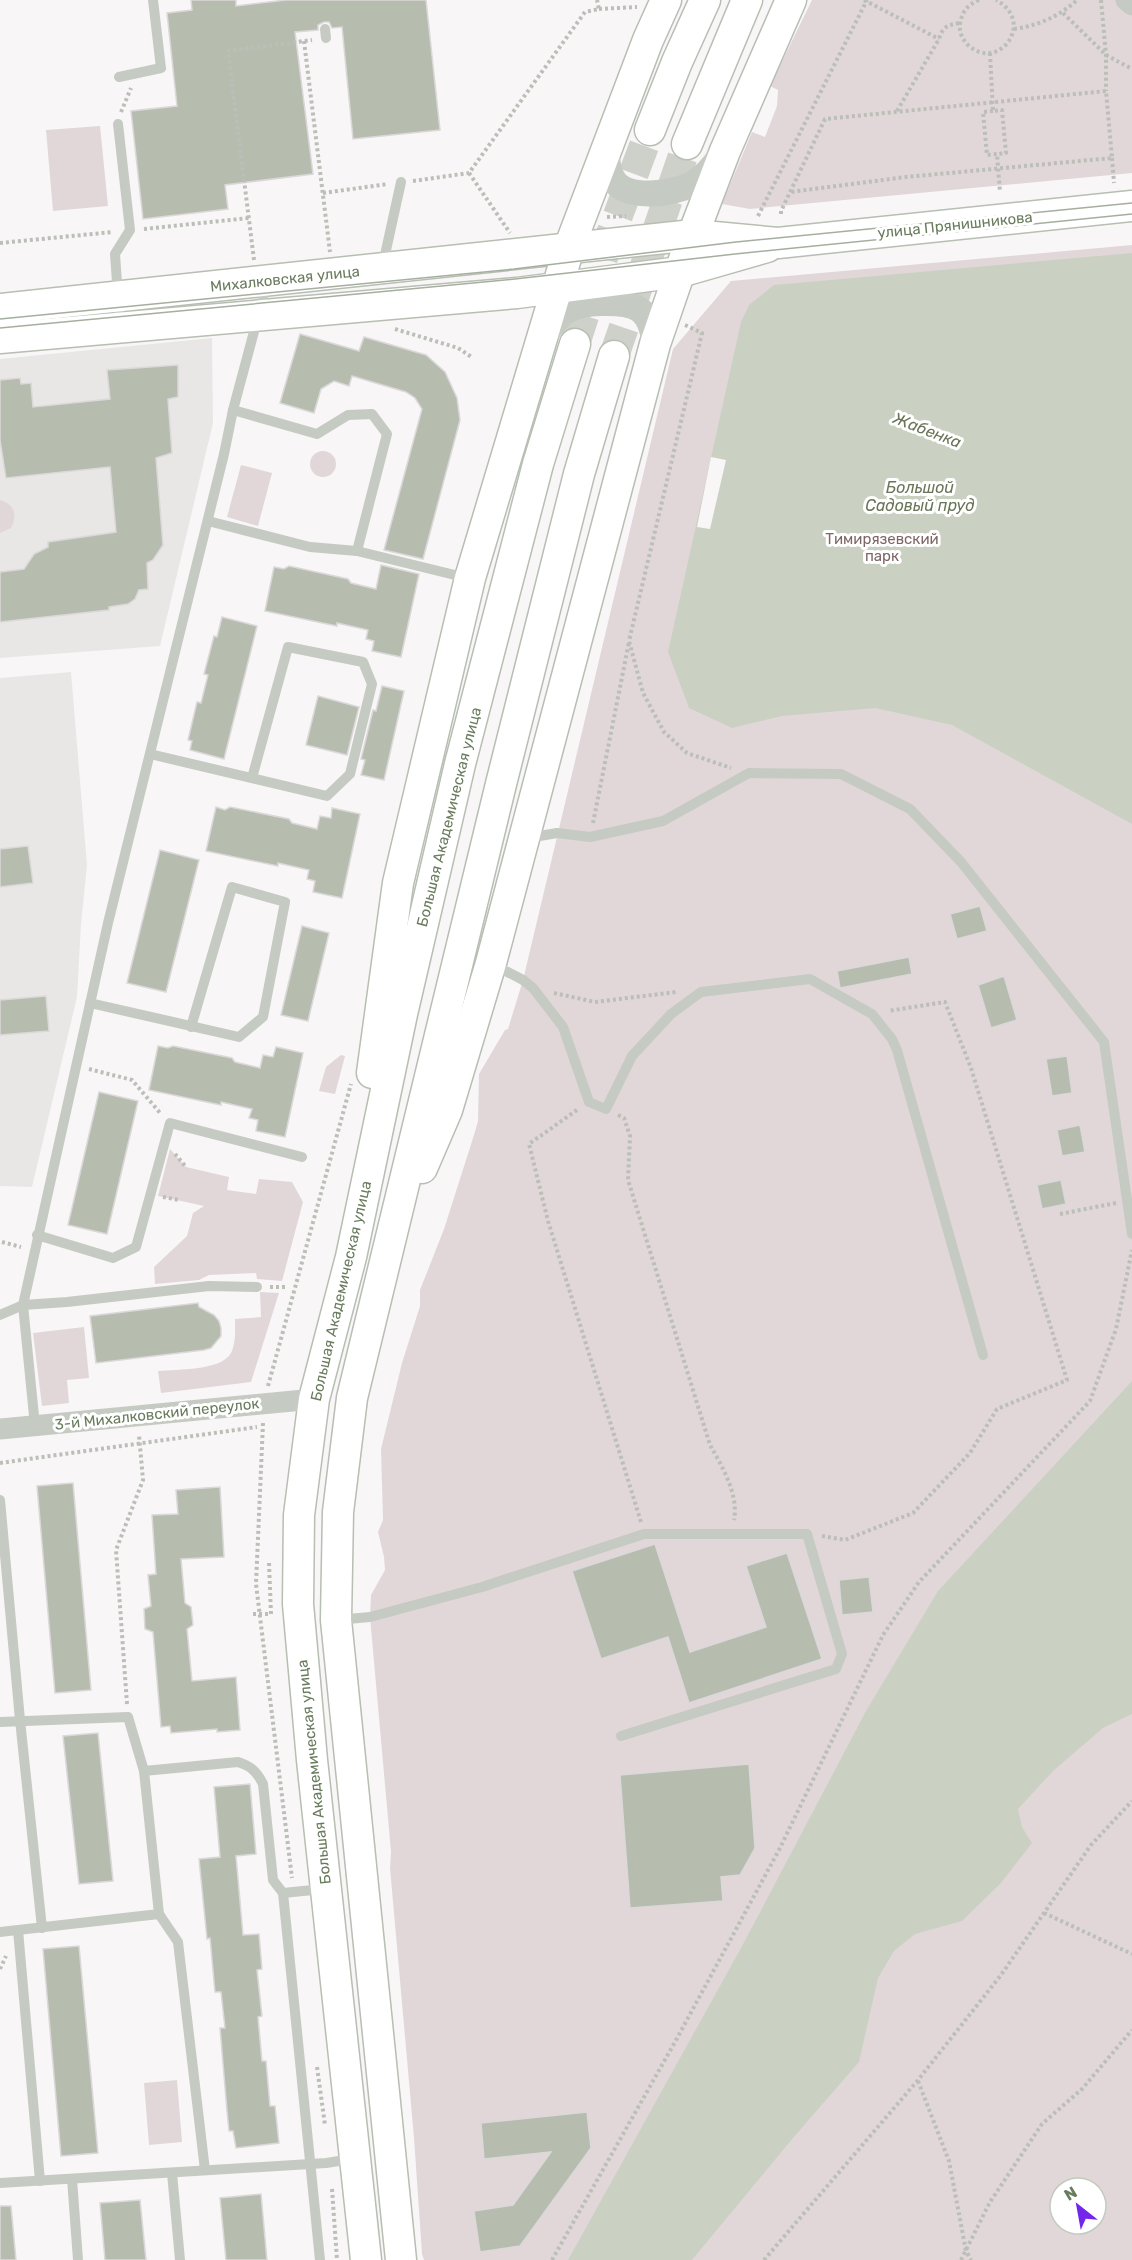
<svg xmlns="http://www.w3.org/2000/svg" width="1132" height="2260" font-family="Rubik,sans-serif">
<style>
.built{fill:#e8e7e6}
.green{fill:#e1d7d9;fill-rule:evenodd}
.water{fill:#cad1c3}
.pier{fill:#f9f6f8}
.building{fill:#b6bdaf;stroke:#dbd8da;stroke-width:1.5}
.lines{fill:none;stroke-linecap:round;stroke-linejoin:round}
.secondary-tunnel{stroke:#ced1ca;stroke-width:30;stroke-dasharray:30 15;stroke-linecap:butt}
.secondary-casing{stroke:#b7beb2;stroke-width:33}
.path{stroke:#bbbfb8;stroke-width:4;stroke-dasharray:3 3;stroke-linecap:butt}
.service{stroke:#c5cbc2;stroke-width:10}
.minor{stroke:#c5cbc2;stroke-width:21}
.tertiary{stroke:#c5cbc2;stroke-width:26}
.secondary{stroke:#fff;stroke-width:30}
.tram{stroke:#a5ae9f;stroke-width:1.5}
.labels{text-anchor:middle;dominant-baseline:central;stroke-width:6;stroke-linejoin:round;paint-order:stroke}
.street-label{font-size:15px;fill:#6a7c5e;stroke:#fff}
.park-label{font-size:15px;fill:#7f6667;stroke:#fff}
.water-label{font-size:16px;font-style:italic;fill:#687558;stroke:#fff}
</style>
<rect width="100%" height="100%" fill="#f9f6f8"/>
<g class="built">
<path d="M212,338L213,423L160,646L0,658V359Z"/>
<path d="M71,672L87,865L81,924L77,997L32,1187L0,1186V678Z"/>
</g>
<g class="green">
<path d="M812,0H1132V173L750,209L722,204L752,132L765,137L777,106L778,90L770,86Z"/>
<path d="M100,126L108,206L53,211L46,130Z"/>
<path d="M1132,245V2260H424L422,2254L414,2138L390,1868L391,1852L370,1617L371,1595L385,1570L384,1557L378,1532L383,1520L381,1449L402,1363L420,1306V1290L444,1229L474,1135L478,1121L479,1074L505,1030L508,1029L523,980L673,349L731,281ZM1060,2188H1096V2224H1060Z"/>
<circle cx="323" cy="464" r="13"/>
<path d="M241,465L272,473L258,526L227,517Z"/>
<path d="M0,500C14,504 18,515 11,528L0,533Z"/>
<path d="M341,1055L345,1056L335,1094L319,1091L326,1067Z"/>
<path d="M170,1149L186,1167L229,1177L227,1190L256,1194L259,1179L292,1182L303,1202L282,1281L257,1279L256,1273L209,1275L199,1280L155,1284L154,1267L187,1236L193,1213L204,1206L158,1196Z"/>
<path d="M260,1292L279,1293L251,1382L161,1393L158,1371C177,1369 221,1371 231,1353C236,1343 235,1330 235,1319L261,1317Z"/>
<path d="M84,1327L89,1378L67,1380L69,1403L42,1406L33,1333Z"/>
<path d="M177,2080L182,2142L149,2145L144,2083Z"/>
</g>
<g class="water">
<path d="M1132,253V824L952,725L875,708L782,716L732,728L689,708L668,652L741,322L749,305L774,285Z"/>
<path d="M1132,1381V1714L1103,1728L1053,1771L1018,1809L1022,1827L1032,1843L1001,1883L962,1921L915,1934L894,1951L878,1978L859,2062L793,2138L692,2260H568L741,1948L866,1711L938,1591Z"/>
</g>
<path class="pier" d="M711,457L726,460L710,529L697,527Z"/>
<g class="building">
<path d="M191,0H236V6L286,0H426L440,130L353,139L342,27L332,28L329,22H324L318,25V30L295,32L313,174L225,185L228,209L143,219L131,111L177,106L167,13L192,10Z"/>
<path d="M300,334L359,351L364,337L426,355L445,372L457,398L460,420L423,559L384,550L422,409L415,398L406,392L352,376L349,386L334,381L321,389L314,413L280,403Z"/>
<path d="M178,365V397L168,399L172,453L156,458L163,545L153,560L147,563L148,589L139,590L135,599L128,604L109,607V610L0,622V572L24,569L34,554L48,547V542L116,532L110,467L6,478L0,440V380L20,378L21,384L31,383L33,407L110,399L107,370Z"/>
<path d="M381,565L419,574L401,657L372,651L374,641L366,639L368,630L337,623V626L265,611L274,567L284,569L289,566L348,579L351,583L376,589Z"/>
<path d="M222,617L257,626L224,759L190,750L192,741L188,740L197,702L201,703L208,675L204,674L214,636L217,637Z"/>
<path d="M382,686L404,691L384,780L361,775L365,760L361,759L373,710L376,711Z"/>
<path d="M318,696L359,707L347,755L306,745Z"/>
<path d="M216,807L225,810L230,807L289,819L292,823L317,829L320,816L331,818L332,808L360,814L342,898L313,892L315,881L307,879L309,870L278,863V866L206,851Z"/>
<path d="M28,846L33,883L0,887V849Z"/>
<path d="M160,850L199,860L166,992L127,983Z"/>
<path d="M980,906L987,931L957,939L950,914Z"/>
<path d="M302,926L329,933L308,1021L281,1015Z"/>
<path d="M909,957L912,974L840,988L837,971Z"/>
<path d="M1004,976L1017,1020L991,1028L978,985Z"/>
<path d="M46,996L49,1031L0,1035V1000Z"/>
<path d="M158,1046L168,1048L173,1046L232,1058L235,1062L260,1068L263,1055L273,1057L276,1047L303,1053L285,1137L256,1131L258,1120L249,1118L252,1109L221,1102V1105L149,1090Z"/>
<path d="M1067,1056L1072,1093L1052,1096L1046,1059Z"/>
<path d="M99,1092L138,1101L107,1234L68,1225Z"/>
<path d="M1080,1125L1085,1152L1062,1156L1057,1130Z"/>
<path d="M1061,1180L1066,1204L1042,1209L1037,1185Z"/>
<path d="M198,1303L199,1307L214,1315L219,1321L221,1328V1336L211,1348L204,1350L96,1363L90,1316Z"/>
<path d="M73,1483L91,1690L55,1693L37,1486Z"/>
<path d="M220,1487L224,1557L181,1559L185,1603L191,1607L193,1625L187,1629L192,1681L236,1677L240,1730L217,1732V1729L171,1733L170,1726L161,1727L153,1632L145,1629L144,1609L151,1606L148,1575L156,1574L152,1515L178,1514L176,1490Z"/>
<path d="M655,1544L690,1652L766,1627L746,1566L787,1553L822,1659L689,1703L668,1637L601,1659L572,1571Z"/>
<path d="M869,1577L873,1612L842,1615L839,1580Z"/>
<path d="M98,1733L113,1881L79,1884L63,1736Z"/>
<path d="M749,1764L755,1848L740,1875L721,1877L723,1901L630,1908L620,1775Z"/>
<path d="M250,1784L256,1854L236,1856L243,1935L259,1934L262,1969L257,1970L262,2016L258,2017L262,2061H266L270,2106H275L279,2143L236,2148L233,2131H229L227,2111L220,2028H225L221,1992H215L210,1938L207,1939L199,1859L220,1857L214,1787Z"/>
<path d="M79,1946L98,2153L61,2156L43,1949Z"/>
<path d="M587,2112L591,2148L520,2246L480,2252L474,2211L513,2205L551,2152L484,2159L481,2123Z"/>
<path d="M261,2194L267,2260H226L220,2198Z"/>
<path d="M140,2200L146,2260H105L100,2203Z"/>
<path d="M0,2206H11L16,2260H0Z"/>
</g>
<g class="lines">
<g class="secondary-tunnel">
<path d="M575,344L608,242L650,130"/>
<path d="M614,356L687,144"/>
</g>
<g class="secondary-casing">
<g id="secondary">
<path d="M650,130L677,62L705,0"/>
<path d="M687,144L747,0"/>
<path d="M0,309L693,235L778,243L1132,206"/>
<path d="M0,338L517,293L680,272L767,247"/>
<path d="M372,1073L398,883L470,578L569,248L648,40L666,0"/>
<path d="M422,1168L447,1110L491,963L655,344L688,248L725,151L791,0"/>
<path d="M366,2260L312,1760L298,1604L299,1515L314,1399L351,1257L402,1014L460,764L538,464L575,344"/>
<path d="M401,2260L336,1620L338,1512L352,1398L501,784L579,474L614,356"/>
</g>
</g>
<g class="path">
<path d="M864,0L939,39"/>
<path d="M979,0C967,5 962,12 960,24C959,32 962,39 968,45C998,73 1037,22 996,0"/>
<path d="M1101,0L1106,55V91"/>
<path d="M599,9L637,7"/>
<path d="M1063,13L1106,55L1132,69"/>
<path d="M1014,29C1037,26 1060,16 1077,0"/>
<path d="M304,41L330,252"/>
<path d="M990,53L993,111L1002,110L1006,153L997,154"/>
<path d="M897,111L939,39C943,26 948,25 960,23"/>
<path d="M993,111L983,112L987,155L997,154L1000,192"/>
<path d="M121,112L131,88"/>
<path d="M1112,158L1114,183"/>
<path d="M469,173L510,233"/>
<path d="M413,181L469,173L585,12L599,9L597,0"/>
<path d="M323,193L388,184"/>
<path d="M781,214V211L825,119L1106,91L1112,158L906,177L790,192"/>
<path d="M758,216L867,0"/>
<path d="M607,217L626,216"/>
<path d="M144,229L249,218"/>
<path d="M0,243L113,232"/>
<path d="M254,260L228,51L312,40"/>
<path d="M685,325L702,333L629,641L643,693L664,732L687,753L731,768"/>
<path d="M395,329L458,348L473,358"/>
<path d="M593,823L629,642"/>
<path d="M554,993L595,1002L676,992"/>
<path d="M89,1069L132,1080L161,1114"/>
<path d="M577,1110L529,1144L548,1221L641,1522"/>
<path d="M618,1115L624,1118L630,1136L628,1180L710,1445C722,1466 739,1495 734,1520"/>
<path d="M175,1154L186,1167"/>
<path d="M163,1197L179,1200"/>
<path d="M1060,1214L1116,1203"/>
<path d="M2,1242L21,1247"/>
<path d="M270,1287H285"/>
<path d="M268,1386L351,1084"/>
<path d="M263,1423L256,1584L292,1878"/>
<path d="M0,1463L257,1427"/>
<path d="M822,1536L845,1540L913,1513L970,1453L997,1409L1067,1380L971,1068L945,1002L888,1011"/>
<path d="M253,1614H271L269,1563"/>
<path d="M127,1704L116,1550L143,1480L139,1435"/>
<path d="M1044,1913L1132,1954"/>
<path d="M0,1969L6,1956"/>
<path d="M317,2067L325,2125"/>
<path d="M918,2081L949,2161L966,2251L971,2260"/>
<path d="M332,2189L337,2260"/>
<path d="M552,2260L675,2042L780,1848L883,1635L919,1582L1090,1401L1116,1329L1132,1250"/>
<path d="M764,2260L918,2080L1001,1975L1091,1845L1132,1801"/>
<path d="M961,2260L990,2202L1042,2124L1082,2089L1132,2030"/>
</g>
<g class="service">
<path d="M325,29L326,38"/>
<path d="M119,77L161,68L153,0"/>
<path d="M118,124L130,230L115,254L120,326"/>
<path d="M383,264L401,182"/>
<path d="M233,410L317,434L348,415L372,414L387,434L357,551"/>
<path d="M208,521L310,547L357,551L467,578"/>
<path d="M150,754L327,796L350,774L372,684L363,662L288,647L252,778"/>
<path d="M528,838L557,833L590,837L663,821L749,773L841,774L910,809L961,862L1104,1042L1132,1234"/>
<path d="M494,965L523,980L533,988L563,1027L589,1102L606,1109L632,1056L671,1014L701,992L810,979L872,1014L892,1039L897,1050L983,1355"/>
<path d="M90,1003L239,1037L263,1017L285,902L232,887L191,1027"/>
<path d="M37,1235L113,1258L136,1247L170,1123L302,1157"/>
<path d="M0,1315L23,1305L67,1302L209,1286L257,1287"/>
<path d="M35,1426L23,1305L108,923L224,454L233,410L267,283"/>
<path d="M0,1500L20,1720L42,1928"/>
<path d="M337,1620L370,1617L482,1587L644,1534H807L842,1654L836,1669L621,1736"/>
<path d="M0,1722L128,1717L144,1771L238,1762C251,1766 257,1772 263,1784L273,1880L283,1893L323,1889"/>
<path d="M283,1893L320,2260"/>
<path d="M159,1914L178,1942L205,2170"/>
<path d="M18,1930L40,2181"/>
<path d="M0,1932L159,1914L144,1771"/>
<path d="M172,2173L180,2260"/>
<path d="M72,2179L78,2260"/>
<path d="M0,2183L326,2163L352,2159"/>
</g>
<g class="minor">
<path d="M1126,0L1132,5"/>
<path d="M0,1429L314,1399"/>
</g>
<g class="tertiary">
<path d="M606,147C607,158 607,170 613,179C626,201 672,194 692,184C705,177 714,166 722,154"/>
<path d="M544,337C550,328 556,318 565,312C576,305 589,303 601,303C635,302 650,307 655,344"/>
</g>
<use href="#secondary" class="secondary"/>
<g class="tram">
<path d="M0,319L514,269L736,242L1132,203"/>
<path d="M0,328L515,279L735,254L1132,214"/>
</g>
</g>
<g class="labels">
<g class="street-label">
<text transform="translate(955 225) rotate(-6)">улица Прянишникова</text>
<text transform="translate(285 279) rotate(-6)">Михалковская улица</text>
<text transform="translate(449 817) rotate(-76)">Большая Академическая улица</text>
<text transform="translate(341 1291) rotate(-77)">Большая Академическая улица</text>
<text transform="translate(157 1414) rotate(-6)">3-й Михалковский переулок</text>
<text transform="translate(314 1772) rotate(-96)">Большая Академическая улица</text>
</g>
<g class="park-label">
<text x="882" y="539">Тимирязевский<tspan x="882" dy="17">парк</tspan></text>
</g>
<g class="water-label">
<text transform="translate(927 430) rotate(21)">Жабенка</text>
<text x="920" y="487">Большой<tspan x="920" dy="18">Садовый пруд</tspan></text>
</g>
</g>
<g transform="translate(1078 2206) rotate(329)"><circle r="28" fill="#ffffff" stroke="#c3cbbf" stroke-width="1.5"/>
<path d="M0-4.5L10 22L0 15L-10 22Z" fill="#7326e9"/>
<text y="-9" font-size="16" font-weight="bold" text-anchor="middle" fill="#6a7c5e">N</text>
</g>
</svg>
